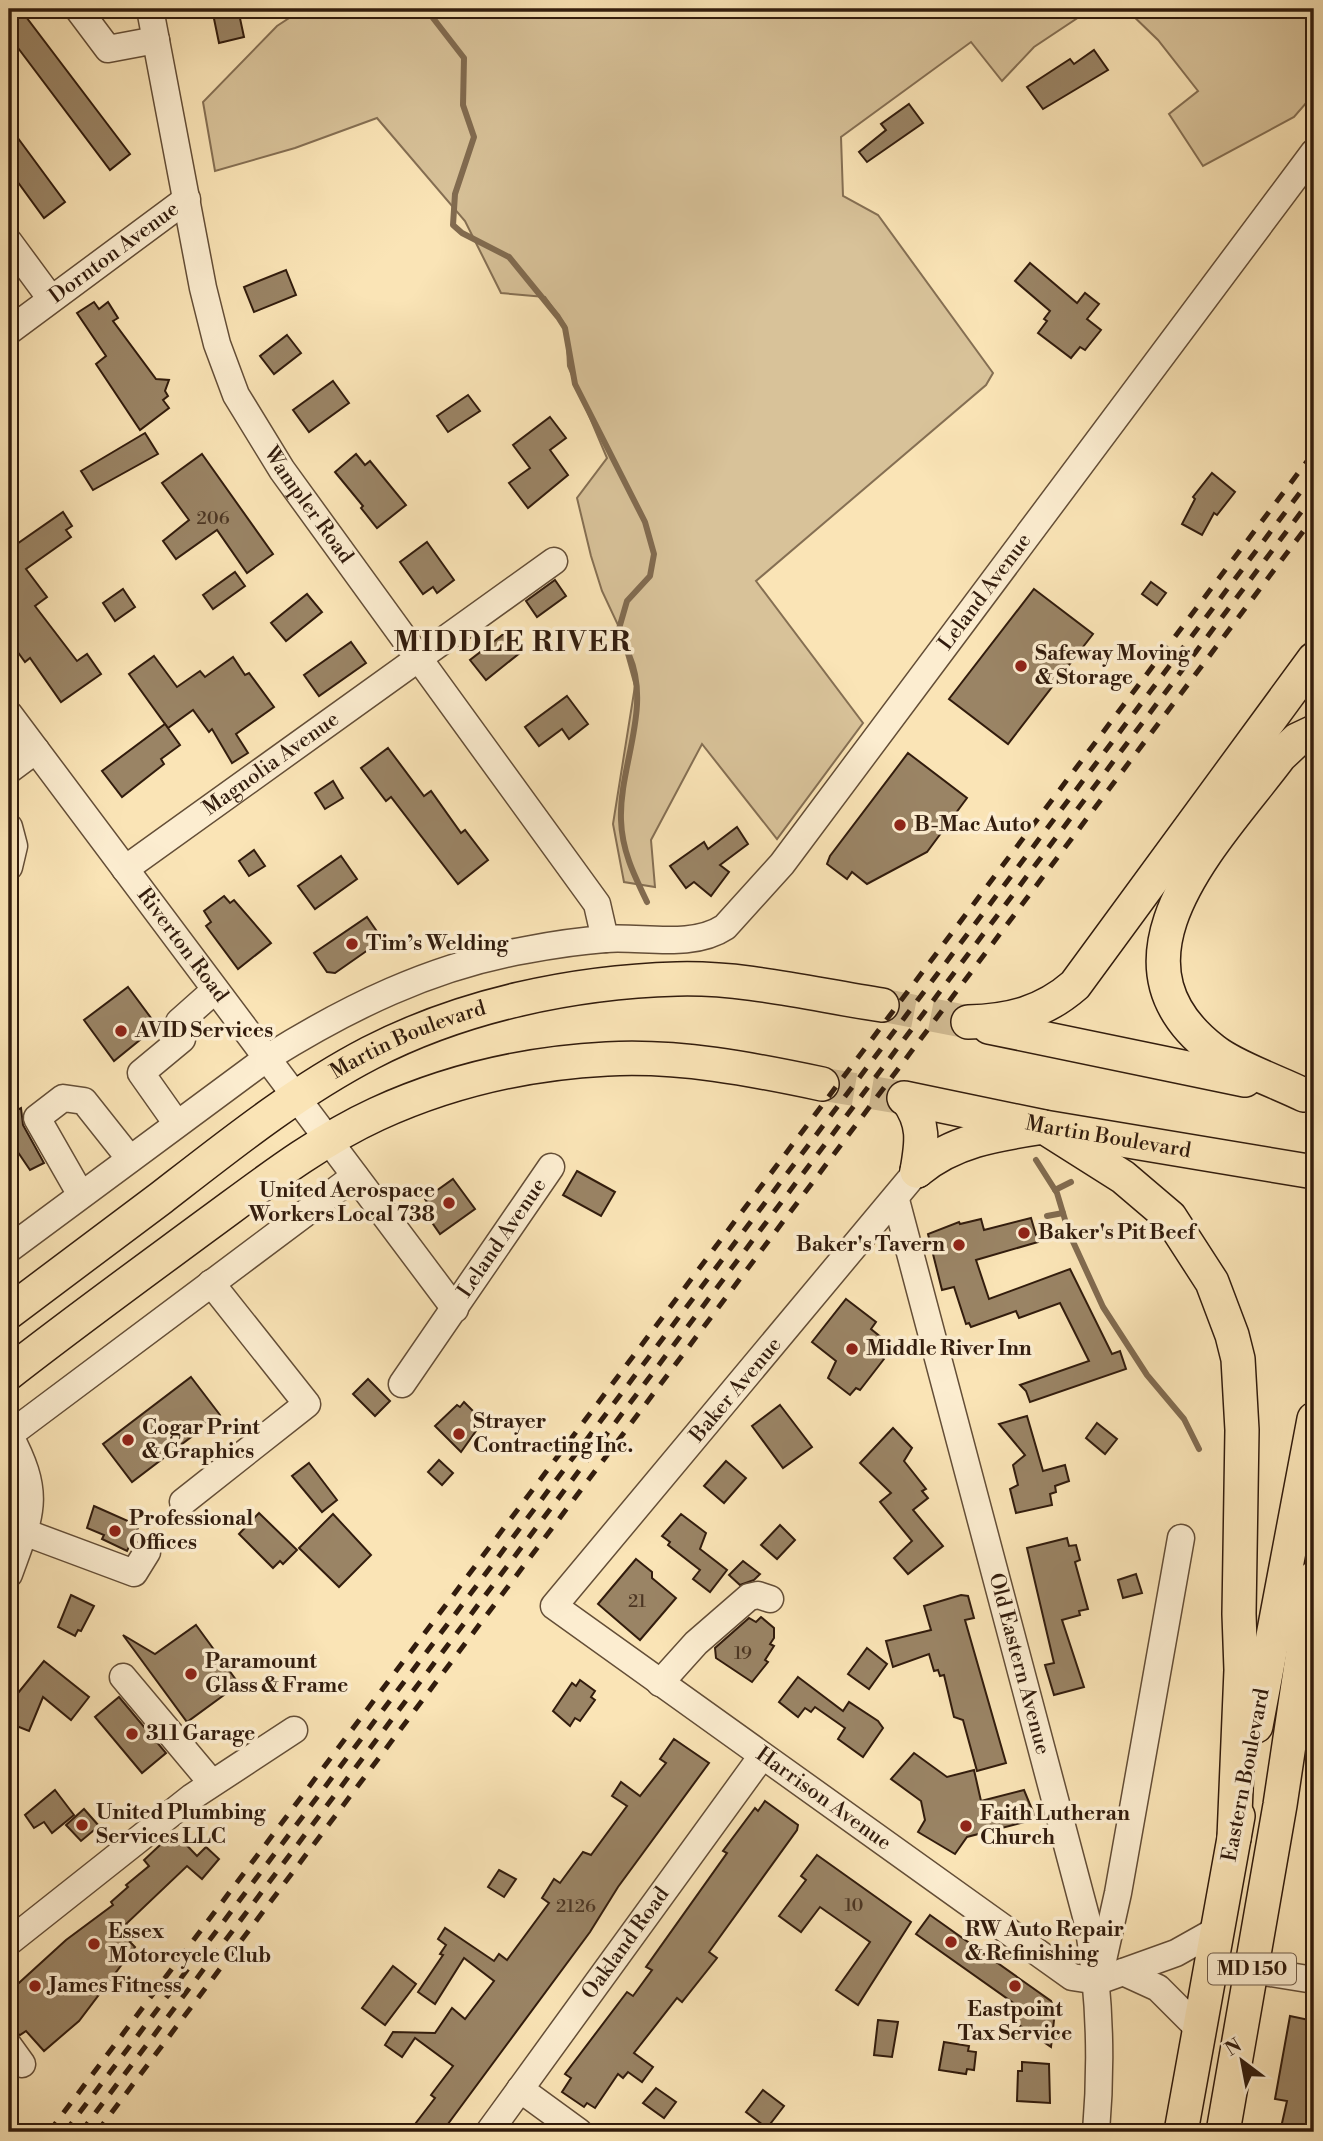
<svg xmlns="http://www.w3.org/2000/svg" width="1323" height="2141" font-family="'Libre Bodoni',serif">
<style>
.green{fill:#d8c299;stroke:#856f53;stroke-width:2}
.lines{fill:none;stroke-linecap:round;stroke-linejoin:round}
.stream{stroke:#816b50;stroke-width:6}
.building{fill:#9a8465;stroke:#321c0d;stroke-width:2}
.major-tunnel{stroke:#d2bc94;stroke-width:33;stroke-dasharray:33 17;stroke-linecap:butt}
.minor-casing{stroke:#644e37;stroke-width:29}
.major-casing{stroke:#321c0d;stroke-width:36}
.minor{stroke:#fcedd0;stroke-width:26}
.major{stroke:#fae4b6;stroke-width:33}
.rail{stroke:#321c0d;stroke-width:5;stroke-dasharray:12 12;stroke-linecap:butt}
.poi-dot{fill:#8f2418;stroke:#fcedd0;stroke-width:2.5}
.labels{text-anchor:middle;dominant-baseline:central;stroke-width:7;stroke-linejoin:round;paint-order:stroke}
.number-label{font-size:18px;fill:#4c3623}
.shield{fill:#fcedd0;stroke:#6f5b48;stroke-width:2}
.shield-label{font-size:19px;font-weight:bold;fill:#321c0d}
.street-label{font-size:21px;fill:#321c0d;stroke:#fcedd0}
.poi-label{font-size:21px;font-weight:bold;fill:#321c0d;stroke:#fcedd0;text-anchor:start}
.district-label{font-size:28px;font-weight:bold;letter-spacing:2px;fill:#321c0d;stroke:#fcedd0}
</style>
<rect width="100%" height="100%" fill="#fae4b6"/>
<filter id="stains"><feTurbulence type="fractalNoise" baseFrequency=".00286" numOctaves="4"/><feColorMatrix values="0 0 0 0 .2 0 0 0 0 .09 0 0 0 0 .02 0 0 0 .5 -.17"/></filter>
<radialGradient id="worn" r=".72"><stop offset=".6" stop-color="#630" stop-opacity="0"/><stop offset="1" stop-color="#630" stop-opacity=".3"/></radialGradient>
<g class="green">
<path d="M303,9H1091L1034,47L1002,81L971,42L841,137L843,196L878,215L993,373L986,385L756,581L863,723L777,839L702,744L651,840L655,887L624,882L613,824L635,686L618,625L602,591L591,556L577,498L607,458L568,366L566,326L545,297L501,293L465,221L377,118L295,148L215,171L203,102L277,26Z"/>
<path d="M1126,9H1314V94L1294,117L1203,166L1169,114L1198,91L1158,40Z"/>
</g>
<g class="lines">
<g class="stream">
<path d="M426,9L464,58L463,105L474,137L455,194L453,225L462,233L509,257L558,317L565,328L575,384L645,522L654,554L650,576L627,601L616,639C620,644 627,650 629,655C652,708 619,766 621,820C622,851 634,875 647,902"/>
<path d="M1036,1160L1057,1193L1069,1233L1103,1307L1147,1375L1184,1419L1199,1449"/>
<path d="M1055,1190L1071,1182"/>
<path d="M1047,1216L1063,1213"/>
</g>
</g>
<g class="building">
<path d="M9,9H20L130,154L110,170L9,36Z"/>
<path d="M212,9H238L244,37L219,43Z"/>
<path d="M1094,50L1108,70L1043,109L1027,87L1070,59L1074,64Z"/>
<path d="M909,104L923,123L867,162L859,152L886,130L881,124Z"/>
<path d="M9,126L65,202L44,218L9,170Z"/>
<path d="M1030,263L1077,303L1085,293L1099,304L1087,319L1101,330L1085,350L1080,347L1071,358L1038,333L1047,321L1044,319L1050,311L1015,281Z"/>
<path d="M286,270L296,295L254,312L244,287Z"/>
<path d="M94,302L99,309L108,302L118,318L113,321L156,379L169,380L165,391L168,396L163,400L169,408L140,430L96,364L106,356L77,313Z"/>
<path d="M287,335L301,353L274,374L260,356Z"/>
<path d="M333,381L349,403L309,432L293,410Z"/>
<path d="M468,395L480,411L448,432L437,416Z"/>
<path d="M550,417L566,438L550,450L568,475L528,508L509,483L530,468L513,445Z"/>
<path d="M145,433L158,454L93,490L81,471Z"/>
<path d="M202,454L273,554L247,573L217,530L176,559L163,541L189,520L162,483Z"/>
<path d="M356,454L365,465L370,461L406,505L377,528L361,508L363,506L335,472Z"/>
<path d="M1212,473L1235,492L1217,515L1214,513L1202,535L1182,524L1195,499L1193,497Z"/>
<path d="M63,512L72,526L66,530L71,537L26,569L47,597L35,606L77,661L87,654L101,674L61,702L30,658L25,662L9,640V545L11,548Z"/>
<path d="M427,542L454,580L437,593L433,587L423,594L400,562Z"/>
<path d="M235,572L245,586L213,609L203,595Z"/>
<path d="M555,580L566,596L537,617L526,601Z"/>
<path d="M1151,582L1166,593L1157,605L1142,594Z"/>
<path d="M123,589L135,607L115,621L103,603Z"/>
<path d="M1034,589L1093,634L1008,744L949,699Z"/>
<path d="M307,594L322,612L286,641L271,623Z"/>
<path d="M505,633L521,652L486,680L470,660Z"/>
<path d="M351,642L366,663L319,696L304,675Z"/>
<path d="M154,656L177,687L200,671L205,677L233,657L245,675L249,673L274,707L236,734L248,753L232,763L212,729L209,732L193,710L168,728L129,674Z"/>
<path d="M567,696L588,724L569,739L562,729L539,746L525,727Z"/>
<path d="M165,724L180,745L161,759L164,764L122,797L102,771Z"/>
<path d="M388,748L424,796L431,791L461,833L465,830L488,860L458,884L391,797L386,801L361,768Z"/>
<path d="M908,753L967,798L927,852L867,884L852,872L847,879L827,864L830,856Z"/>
<path d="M333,781L343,798L325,809L315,793Z"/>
<path d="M737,827L748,844L720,865L729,872L711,896L694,882L686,888L670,866L704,842L708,849Z"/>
<path d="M254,850L265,866L249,876L239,861Z"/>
<path d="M341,856L357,879L315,909L298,886Z"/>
<path d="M224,896L230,903L234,900L271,943L238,969L206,926L211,922L204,911Z"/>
<path d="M367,917L380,936L378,943L335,973L327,972L314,953Z"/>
<path d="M128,987L157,1026L114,1061L84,1020Z"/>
<path d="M21,1108L23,1125L44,1163L30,1170L9,1139V1114Z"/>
<path d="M577,1171L615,1192L601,1216L563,1195Z"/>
<path d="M453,1179L475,1209L440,1234L424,1211L430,1207L425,1199Z"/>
<path d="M1031,1218L1038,1242L976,1260L989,1299L1070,1269L1112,1354L1120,1351L1126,1369L1030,1402L1026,1391L1020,1385L1089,1361L1060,1303L1019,1318L1016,1311L971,1327L969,1323L966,1324L954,1287L942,1290L928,1234L959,1222L960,1224L981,1219L984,1230Z"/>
<path d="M846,1299L876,1322L871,1329L888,1343L879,1355L884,1359L860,1390L856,1388L850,1395L828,1378L836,1361L812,1342Z"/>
<path d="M191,1377L220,1415L132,1482L103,1444Z"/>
<path d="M368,1379L390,1401L375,1416L353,1394Z"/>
<path d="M464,1402L483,1421L461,1452L435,1426L457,1405L460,1407Z"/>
<path d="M780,1405L812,1447L783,1468L752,1426Z"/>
<path d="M1027,1416L1043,1471L1065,1465L1069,1481L1055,1486L1056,1492L1050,1494L1052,1505L1016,1513L1010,1489L1018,1485L1013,1465L1025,1455L999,1424Z"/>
<path d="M1097,1423L1117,1439L1105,1454L1086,1438Z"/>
<path d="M893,1428L912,1448L904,1461L926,1489L922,1491L928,1498L913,1510L943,1546L908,1574L894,1558L912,1541L880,1502L891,1493L860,1463Z"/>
<path d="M439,1460L453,1473L442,1485L428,1472Z"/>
<path d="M726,1461L746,1478L724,1503L704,1486Z"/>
<path d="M309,1463L337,1500L322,1512L292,1476Z"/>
<path d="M94,1506L139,1526L127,1551L102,1539L104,1535L87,1528Z"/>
<path d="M259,1513L297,1550L283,1564L280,1561L273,1568L239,1534Z"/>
<path d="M333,1514L371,1555L339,1587L299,1548Z"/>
<path d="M681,1514L706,1533L700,1549L727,1570L710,1592L693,1579L700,1570L668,1545L670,1542L662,1536Z"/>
<path d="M780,1525L795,1540L777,1559L761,1545Z"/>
<path d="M1067,1538L1069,1546L1076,1545L1080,1560L1075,1562L1088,1609L1079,1611L1080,1615L1062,1620L1084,1687L1054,1695L1045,1665L1054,1663L1027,1548Z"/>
<path d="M636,1559L652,1572V1578L676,1598L640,1640L598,1604Z"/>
<path d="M743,1561L760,1574L754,1580L740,1585L729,1575Z"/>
<path d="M1136,1574L1142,1593L1123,1598L1118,1580Z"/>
<path d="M71,1595L94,1606L81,1631L78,1630L75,1636L58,1627Z"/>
<path d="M961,1595L968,1596L974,1618L965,1620L1006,1763L977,1771L963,1720L954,1717L944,1675L940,1676L938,1670L934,1671L929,1654L893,1667L886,1641L931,1630L924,1606Z"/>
<path d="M761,1617L774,1628V1638L770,1644L774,1646L765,1660L768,1662L752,1682L716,1658L715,1648L749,1618L756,1622Z"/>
<path d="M196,1625L239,1684L187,1722L123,1635L155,1654Z"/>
<path d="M867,1648L887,1664L869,1689L848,1674Z"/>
<path d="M44,1661L89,1697L71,1720L43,1697L29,1731L9,1723V1696L14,1698Z"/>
<path d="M798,1677L843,1711L849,1702L878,1721L883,1728L863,1757L838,1739L845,1728L815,1707L811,1712L805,1708L798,1717L779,1702Z"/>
<path d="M580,1680L595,1691L591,1697L595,1700L580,1721L575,1718L570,1726L553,1711L572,1683L576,1686Z"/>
<path d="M119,1697L166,1753L142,1773L95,1717Z"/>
<path d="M674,1739L709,1763L618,1887L590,1932L442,2132H409L435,2098L431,2095L453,2066L415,2038L402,2057L385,2045L393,2032L435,2033L452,2008L465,2019L494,1981L464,1958L435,2004L418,1992L443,1955L440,1954L446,1945L438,1939L445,1928L494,1961L499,1954L507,1960L549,1903L542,1898L554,1879L560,1883L583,1852L591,1855L627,1806L612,1796L621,1782L640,1796L666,1763L660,1759Z"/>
<path d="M914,1753L947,1777L974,1770L981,1801L1024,1790L1036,1819L967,1837L955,1854L918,1832L925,1820L921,1801L891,1779Z"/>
<path d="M55,1790L74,1815L52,1833L44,1822L34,1828L25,1815Z"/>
<path d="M765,1801L798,1825L797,1830L709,1952L717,1958L682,2002L677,1998L634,2053L653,2067L642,2082L628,2072L623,2078L618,2074L595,2108L587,2103L584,2107L562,2092L571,2078L565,2074L627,1992L633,1996L652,1970L646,1967L727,1853L723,1851L755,1808L758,1811Z"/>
<path d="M84,1809L99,1826L81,1841L66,1825Z"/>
<path d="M174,1832L197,1856L206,1847L219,1859L202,1879L187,1866L126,1924L137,1937L130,1942L135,1947L79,2021L44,2051L26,2031L20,2035L15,2032L9,2024V1992L66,1940L113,1905L111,1902L128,1887L126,1885L149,1866L144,1860Z"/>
<path d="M817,1855L911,1922L858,2005L836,1990L870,1942L820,1907L801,1932L779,1916L806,1880L801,1876Z"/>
<path d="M499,1870L516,1879L504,1897L488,1887Z"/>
<path d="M930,1915L1051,2001L1055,2011L1051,2047L1013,2021L1022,2009L916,1934Z"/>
<path d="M393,1966L416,1984L385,2025L362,2008Z"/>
<path d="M1290,2016L1314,2021V2132H1280L1287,2101L1275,2099Z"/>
<path d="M878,2020L898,2022L892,2057L874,2055Z"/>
<path d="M944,2042L969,2046L968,2051L976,2052L974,2070L967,2069L966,2074L939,2070Z"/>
<path d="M1022,2062L1049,2064L1050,2103L1017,2101L1018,2071H1022Z"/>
<path d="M656,2088L676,2102L664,2118L643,2103Z"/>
<path d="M763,2090L784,2106L767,2128L746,2112Z"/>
</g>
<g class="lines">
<g class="major-tunnel">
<path d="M882,1005L963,1021"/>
<path d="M822,1084L904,1098"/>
</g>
<g class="minor-casing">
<g id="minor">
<path d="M78,9L108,49L156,40"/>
<path id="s1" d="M150,9L203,288L217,344L236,395L282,470L597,904L605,939"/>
<path d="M9,242L51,299"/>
<path id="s2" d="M9,331L187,199"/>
<path id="s3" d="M9,714L455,1309"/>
<path d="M9,770L36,750"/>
<path d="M9,827L14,846L9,867"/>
<path id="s4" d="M125,869L554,561"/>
<path d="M177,1124L141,1073L182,1039L177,1031L179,1022L215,990"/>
<path id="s5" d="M917,1171L554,1606L1072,1977L1098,1981L1176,1953L1217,1930"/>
<path d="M81,1195L37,1118L63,1098L84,1101L130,1159"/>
<path id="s6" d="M896,1200L1088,1924C1100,1994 1102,2062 1096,2132"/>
<path id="s7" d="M9,1249L267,1058C347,1008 432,966 526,950C552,945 578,941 605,939C642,936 692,949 725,927L782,864L1314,152"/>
<path id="s8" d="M402,1384L551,1167"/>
<path d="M9,1435L355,1176"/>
<path d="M183,1502L307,1404L211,1283"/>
<path d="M24,1532L134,1573L147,1552"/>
<path d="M9,1574C31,1513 42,1496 9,1434"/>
<path d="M123,1677L212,1783"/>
<path d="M660,1683L696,1643L749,1597L758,1595L770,1599"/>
<path d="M9,1942L192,1797L294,1730"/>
<path d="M1101,1969L1118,1893L1181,1538"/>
<path d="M1252,1970L1314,1980"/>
<path d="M1123,1972L1158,1988L1200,2030"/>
<path d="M9,2046L22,2064"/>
<path d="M520,2089L579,2132"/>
<path id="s9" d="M489,2132L762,1756"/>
</g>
</g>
<g class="major-casing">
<g id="major">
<path d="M968,1022C1009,1021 1043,1013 1075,985L1314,659"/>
<path d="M989,1027L1245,1080"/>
<path d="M1304,1095C1278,1082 1234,1067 1213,1050C1094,958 1218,839 1280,756L1297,740L1314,732"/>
<path id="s10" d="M904,1098L1044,1127L1314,1172"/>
<path d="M907,1099C925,1123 922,1143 917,1171"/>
<path d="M917,1171C954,1140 998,1134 1044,1127L1123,1177L1170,1217L1212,1282L1232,1335L1238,1359L1242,1430L1239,1614L1241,1670L1234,1838"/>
<path id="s11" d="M9,1312C60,1274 111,1236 161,1198C228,1146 295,1092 370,1053C463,1005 573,982 677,979C745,977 815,995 882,1005"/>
<path d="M9,1373C73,1323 139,1275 204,1227C259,1187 314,1143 377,1114C449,1081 528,1063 607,1059C679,1055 751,1069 822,1084"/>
<path d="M1256,1726L1314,1419"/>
<path d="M1181,2132L1238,1816"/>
<path d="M1223,2132L1280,1805L1314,1578"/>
</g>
</g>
<use href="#minor" class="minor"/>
<use href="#major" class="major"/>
<g class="rail">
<path d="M49,2132L1314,452"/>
<path d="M65,2132L1314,474"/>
<path d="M81,2132L1314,495"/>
<path d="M97,2132L1314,517"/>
</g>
</g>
<g class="poi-dot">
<circle cx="1021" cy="666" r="7"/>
<circle cx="900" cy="825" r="7"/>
<circle cx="352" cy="944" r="7"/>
<circle cx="121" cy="1031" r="7"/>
<circle cx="449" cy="1203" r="7"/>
<circle cx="1024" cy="1233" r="7"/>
<circle cx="959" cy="1245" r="7"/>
<circle cx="852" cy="1349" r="7"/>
<circle cx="459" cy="1434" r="7"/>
<circle cx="128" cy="1440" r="7"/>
<circle cx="115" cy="1531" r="7"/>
<circle cx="191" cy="1674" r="7"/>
<circle cx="132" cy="1734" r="7"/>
<circle cx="82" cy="1825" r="7"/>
<circle cx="966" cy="1826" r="7"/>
<circle cx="951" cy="1942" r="7"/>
<circle cx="94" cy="1944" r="7"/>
<circle cx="35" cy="1986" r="7"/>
<circle cx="1015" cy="1986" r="7"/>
</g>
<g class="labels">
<g class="number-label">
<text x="213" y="518">206</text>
<text x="637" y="1601">21</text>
<text x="743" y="1653">19</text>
<text x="854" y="1905">10</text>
<text x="576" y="1906">2126</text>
</g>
<rect class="shield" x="1208" y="1953.5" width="88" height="31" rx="5"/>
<g class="shield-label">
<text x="1252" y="1969">MD 150</text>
</g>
<g class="street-label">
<text stroke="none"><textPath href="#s2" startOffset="131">Dornton Avenue</textPath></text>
<text stroke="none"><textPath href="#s1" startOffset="528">Wampler Road</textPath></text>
<text stroke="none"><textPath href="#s7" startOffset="1230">Leland Avenue</textPath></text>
<text stroke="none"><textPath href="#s4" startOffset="180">Magnolia Avenue</textPath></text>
<text stroke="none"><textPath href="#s3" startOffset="289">Riverton Road</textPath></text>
<text stroke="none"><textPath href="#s11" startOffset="485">Martin Boulevard</textPath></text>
<text stroke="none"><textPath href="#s10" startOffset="208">Martin Boulevard</textPath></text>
<text stroke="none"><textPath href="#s8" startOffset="177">Leland Avenue</textPath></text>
<text transform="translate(736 1390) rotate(-50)">Baker Avenue</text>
<text stroke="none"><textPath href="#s6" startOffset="480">Old Eastern Avenue</textPath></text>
<text transform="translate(1246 1775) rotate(-79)">Eastern Boulevard</text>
<text stroke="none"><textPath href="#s5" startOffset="898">Harrison Avenue</textPath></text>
<text stroke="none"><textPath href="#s9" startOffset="233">Oakland Road</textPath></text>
</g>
<g class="poi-label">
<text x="1035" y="654">Safeway Moving<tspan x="1035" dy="24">&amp; Storage</tspan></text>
<text x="914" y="825">B-Mac Auto</text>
<text x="366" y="944">Tim’s Welding</text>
<text x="135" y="1031">AVID Services</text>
<text x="435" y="1191" text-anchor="end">United Aerospace<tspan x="435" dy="24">Workers Local 738</tspan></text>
<text x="1038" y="1233">Baker's Pit Beef</text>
<text x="945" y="1245" text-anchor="end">Baker's Tavern</text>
<text x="866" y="1349">Middle River Inn</text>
<text x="473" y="1422">Strayer<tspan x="473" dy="24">Contracting Inc.</tspan></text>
<text x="142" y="1428">Cogar Print<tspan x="142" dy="24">&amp; Graphics</tspan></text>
<text x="129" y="1519">Professional<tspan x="129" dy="24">Offices</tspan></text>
<text x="205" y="1662">Paramount<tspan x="205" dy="24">Glass &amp; Frame</tspan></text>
<text x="146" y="1734">311 Garage</text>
<text x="96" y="1813">United Plumbing<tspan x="96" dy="24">Services LLC</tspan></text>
<text x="980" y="1814">Faith Lutheran<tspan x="980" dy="24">Church</tspan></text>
<text x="965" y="1930">RW Auto Repair<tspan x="965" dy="24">&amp; Refinishing</tspan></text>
<text x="108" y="1932">Essex<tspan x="108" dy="24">Motorcycle Club</tspan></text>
<text x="49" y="1986">James Fitness</text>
<text x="1015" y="2010" text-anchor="middle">Eastpoint<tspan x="1015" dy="24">Tax Service</tspan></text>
</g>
<g class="district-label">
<text x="513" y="642">MIDDLE RIVER</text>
</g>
</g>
<rect width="1323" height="2141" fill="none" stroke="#fae4b6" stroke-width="35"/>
<rect x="10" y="10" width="1302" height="2120" fill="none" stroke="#321c0d" stroke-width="3.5"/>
<rect x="18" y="18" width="1288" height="2106" fill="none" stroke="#321c0d" stroke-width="2"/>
<g transform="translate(1242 2061) rotate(328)" stroke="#fcedd0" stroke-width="5" paint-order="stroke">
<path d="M0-5L12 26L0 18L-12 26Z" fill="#321c0d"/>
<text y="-10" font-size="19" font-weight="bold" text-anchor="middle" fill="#321c0d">N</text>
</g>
<rect width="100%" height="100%" filter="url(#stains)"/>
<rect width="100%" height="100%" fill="url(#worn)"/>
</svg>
